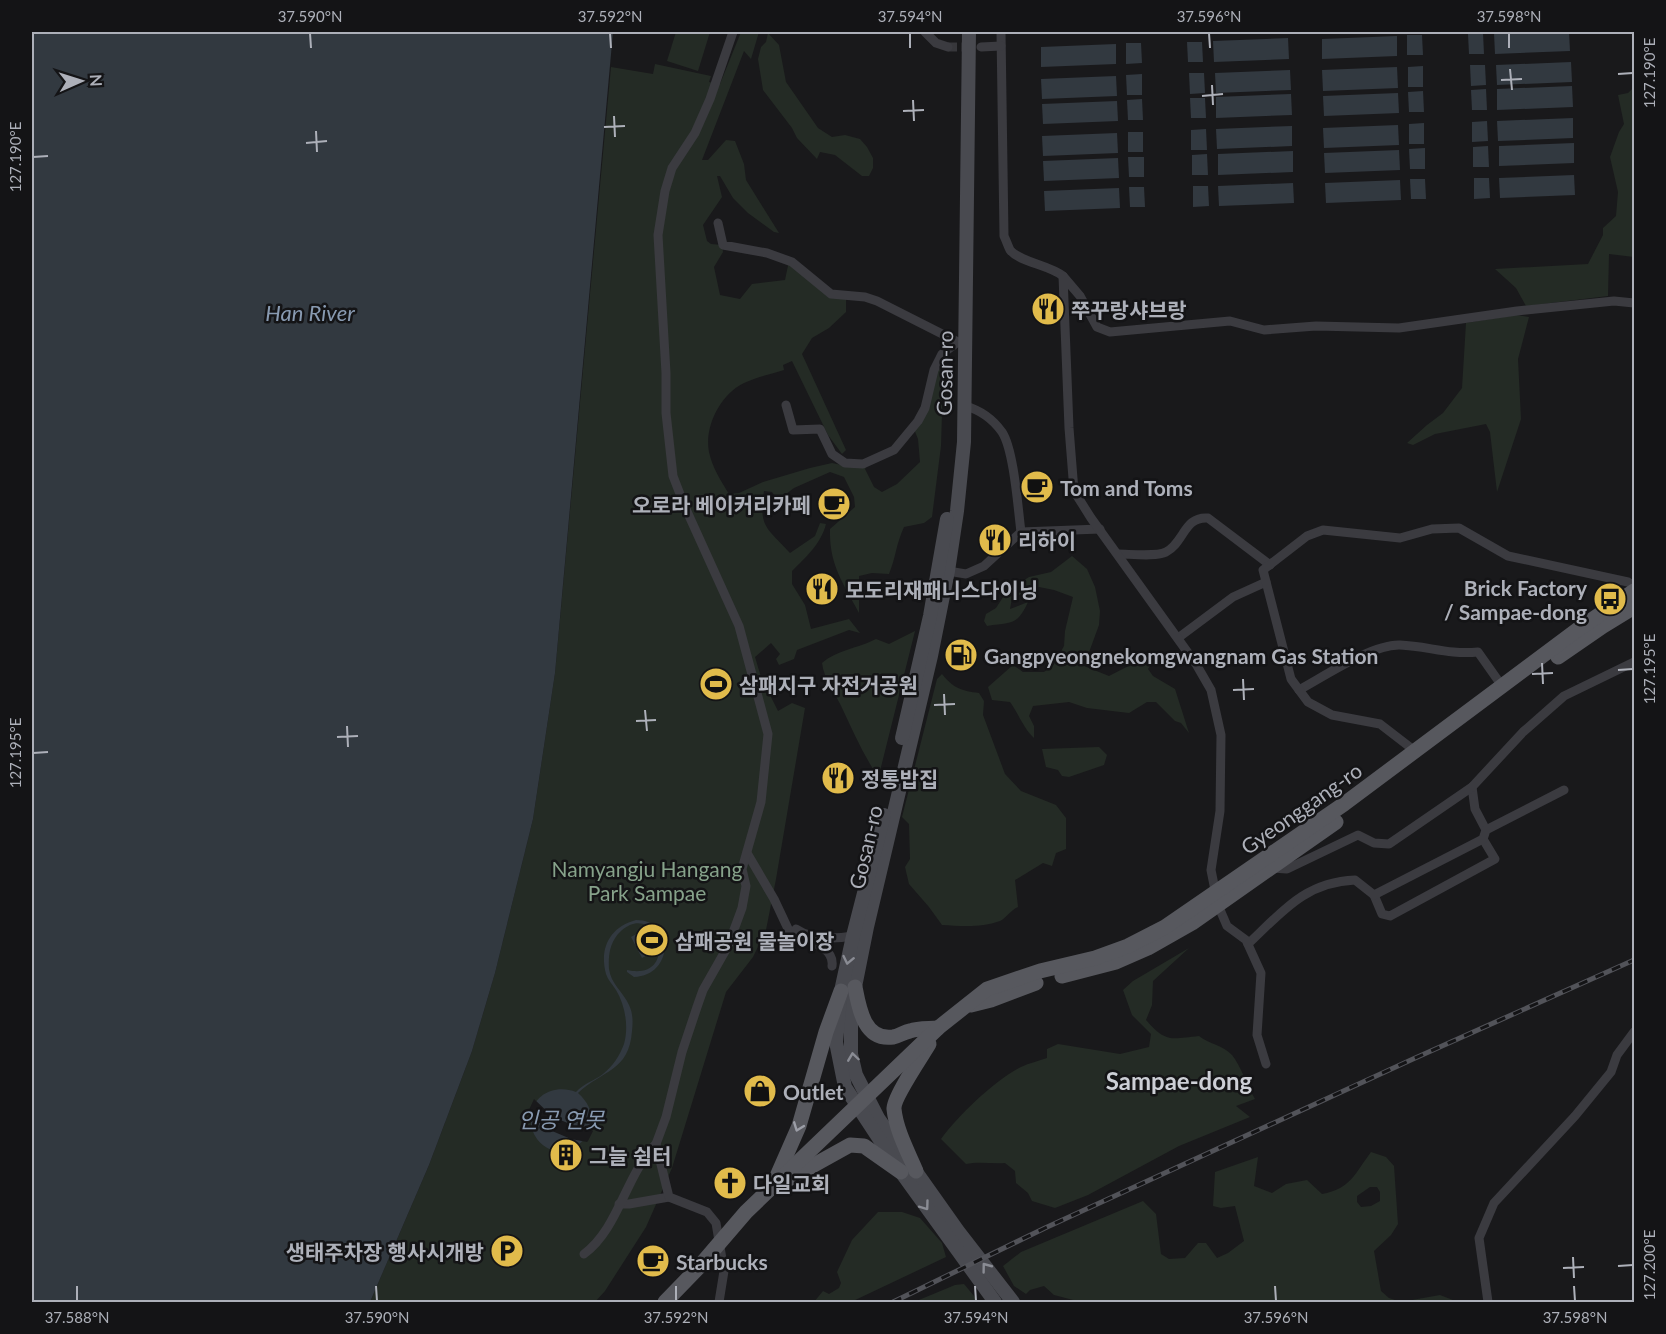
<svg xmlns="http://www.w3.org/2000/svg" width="1666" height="1334" font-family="Lato,'Noto Sans KR',sans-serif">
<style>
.green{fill:#242b25;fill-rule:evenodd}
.water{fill:#323940}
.pier{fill:#19191b}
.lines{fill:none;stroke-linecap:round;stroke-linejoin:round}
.street-tunnel{stroke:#37373b;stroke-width:9;stroke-dasharray:9 4.5;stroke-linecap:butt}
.street{stroke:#3b3b40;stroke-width:9}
.secondary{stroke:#494a50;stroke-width:14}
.primary{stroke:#57585e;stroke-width:15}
.rail-casing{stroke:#525359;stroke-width:5}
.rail{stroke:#141416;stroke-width:3;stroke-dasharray:9;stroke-linecap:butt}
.oneway{stroke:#8a8c94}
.oneway2{stroke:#9c9ea7}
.ticks{fill:none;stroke:#adb0b9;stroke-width:2}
.labels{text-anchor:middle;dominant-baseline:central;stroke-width:5;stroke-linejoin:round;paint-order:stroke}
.poi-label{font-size:21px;font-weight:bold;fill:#adb0b9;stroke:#141416;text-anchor:start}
.street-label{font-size:21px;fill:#adb0b9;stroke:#141416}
.park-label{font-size:21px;fill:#86a28a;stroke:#141416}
.water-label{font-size:22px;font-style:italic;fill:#889ab1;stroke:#141416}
.quarter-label{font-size:24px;font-weight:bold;fill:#cdcfd6;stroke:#141416}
.neatline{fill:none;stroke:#adb0b9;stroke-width:2}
.ticks-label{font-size:15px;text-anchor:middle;fill:#adb0b9}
</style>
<rect width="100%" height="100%" fill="#19191b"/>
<g class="green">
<path d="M676,32H710L698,71L667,61Z"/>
<path d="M741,32H759L751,59L744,51L702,160H708L726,140L735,141L744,164L746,180L779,233L774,232L748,213L733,198L720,176H717L722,197L703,225L707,241L711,244L722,245L723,252L714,267L720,295L740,299L752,284L785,280L789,261L806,278L846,297V312L829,328L812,338L802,354L846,450L842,454L828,435L792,361L783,365L784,370C771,374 757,377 744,383C721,394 704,426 709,452C712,467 721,481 729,494L739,493L763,482L810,468L832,463L851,467L868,464L865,469L874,487L882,492L897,484L920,462L918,439L914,429L937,370L941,369L943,380L941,446L932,517L924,523L904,527C896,544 896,557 889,574L872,573L859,576V613C843,583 829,565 830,529L855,507L854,497L844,477L830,472L794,488L782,497L775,496L772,492L764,491C758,528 768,528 790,553L815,536L820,523L826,524C821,544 806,557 792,571V584L805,605L811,629L849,619L860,633L849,630L797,650L794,659L779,665L776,659L780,654L771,643L755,657L761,677L778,711L792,703L805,708L776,879L766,930L753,957L726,992L672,1168L646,1227L605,1291L595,1302H370L429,1165L472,1051L495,973L533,819L555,673L611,67L653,74L655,64L711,76L709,82L720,84Z"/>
<path d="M768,33L779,45L786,82L818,128L832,137L845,135L860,139L867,147L873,158V168L869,176H862L835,155L820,152L817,159L797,138L792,128L763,90L758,59L761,47L766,42Z"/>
<path d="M1634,87V257L1609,254L1608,296L1526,306L1516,288L1495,269L1588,264L1603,235V228L1616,216L1618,192L1610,157L1619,132L1624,124L1618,95L1628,93Z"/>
<path d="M1516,315L1529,317L1518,359L1521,419L1497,492L1490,432L1486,424L1435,434L1413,445L1407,443L1427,425L1443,413L1462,388L1466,323Z"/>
<path d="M1072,556L1087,569L1095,587L1100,611L1099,625L1084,666L1109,676L1144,658L1152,657L1154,660L1148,669L1153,676L1175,689L1189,733L1181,723L1175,721L1156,702H1147L1129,713L1087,708L1069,702L1033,706L1029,716L1034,726V738C1024,729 1018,713 1010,702L992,700L988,687L1013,665L1023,672H1044L1054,664L1064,646L1065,631L1073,597L1054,590L1039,587L1012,598L1010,609L1028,602C1017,626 1012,622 987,626L984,621L986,614L996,608L1007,591L1029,577L1051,572Z"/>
<path d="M915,631L880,771L875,772C862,752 853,731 843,710C836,694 824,680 822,663C837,650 859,648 876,639L889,644Z"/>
<path d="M942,674C953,688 962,691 979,693L984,701L983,715L1005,774L1021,791L1056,805L1066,818V849L1056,853L1052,866L1043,863L1015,880L1018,907C1011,910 1006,918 1000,921C981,928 961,926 942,925L929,907L909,884L905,867L910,859L909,824L902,817L937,679Z"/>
<path d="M1099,747L1107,755L1104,765L1069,777L1062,776L1058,770L1046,767L1042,749Z"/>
<path d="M1189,948L1153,981L1152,1005L1146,1020C1166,1043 1171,1039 1199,1036C1209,1044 1223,1045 1232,1055C1241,1066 1247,1086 1255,1099L1236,1106L1250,1117L1179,1146L1088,1195L1055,1208L1032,1201L1028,1193L1016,1183L1015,1171L1005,1163C992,1164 979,1161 966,1164L941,1139C959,1115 994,1081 1021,1067C1029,1063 1039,1061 1047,1058V1049L1058,1044L1120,1054L1149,1047L1151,1034L1132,1015L1123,990L1133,981Z"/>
<path d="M1371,1152L1386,1157L1394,1166L1398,1224L1391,1235L1374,1251L1381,1291L1389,1298L1401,1302L1440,1295L1458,1302H1081L1054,1295L1044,1286L1030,1290L1026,1294L1014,1286L1003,1266L1021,1252L1143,1201L1156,1214L1161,1254L1169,1259L1185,1258L1198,1243H1206L1217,1258L1228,1253L1244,1241L1235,1206L1221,1208L1213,1206L1215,1172L1258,1157L1254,1186L1272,1193L1286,1184L1307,1180L1322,1194C1351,1189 1355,1173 1371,1152ZM1370,1187H1377L1380,1192V1201L1371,1206L1361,1207L1357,1202V1196Z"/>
<path d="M878,1212H902L920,1218L942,1243L946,1257L851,1302H814L823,1291L829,1294L839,1288L841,1283L837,1272L852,1240Z"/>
<path d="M964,1284L979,1302H914L955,1285Z"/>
</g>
<g class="water">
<path d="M32,32H613L555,673L533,819L495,973L472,1051L429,1165L370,1302H32Z"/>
<path d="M1569,32L1570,51L1495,54L1494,33Z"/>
<path d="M1483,33L1484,54H1469L1468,34Z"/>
<path d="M1407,35H1422L1423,55H1407Z"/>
<path d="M1397,36V56L1322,59V39Z"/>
<path d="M1288,38L1289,59L1214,62L1213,41Z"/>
<path d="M1187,42H1202L1203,62H1188Z"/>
<path d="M1126,43H1141L1142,63L1126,64Z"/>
<path d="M1116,44V64L1041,67V47Z"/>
<path d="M1571,62L1572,82L1497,85L1496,65Z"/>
<path d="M1470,65H1485L1486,85L1471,86Z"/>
<path d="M1423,66V87H1408V67Z"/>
<path d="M1397,67L1398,88L1323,91L1322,70Z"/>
<path d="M1290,70L1291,90L1216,93L1215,73Z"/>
<path d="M1189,73H1204L1205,93L1190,94Z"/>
<path d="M1142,74V95H1127L1126,75Z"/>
<path d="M1116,76L1117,96L1042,99L1041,79Z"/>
<path d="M1572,86L1573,107L1497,110V89Z"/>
<path d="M1486,89L1487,110H1472L1471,90Z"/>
<path d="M1423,91L1424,112H1409L1408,92Z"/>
<path d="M1398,93L1399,113L1324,116L1323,96Z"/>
<path d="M1291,94L1292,115L1216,118V97Z"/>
<path d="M1190,98H1205L1206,118H1191Z"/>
<path d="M1142,99L1143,120H1128L1127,100Z"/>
<path d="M1117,101L1118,121L1043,124L1042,104Z"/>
<path d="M1573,118V138L1498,141L1497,121Z"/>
<path d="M1487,121L1488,141L1472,142V122Z"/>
<path d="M1424,123V144H1409V124Z"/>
<path d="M1398,125L1399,145L1324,148L1323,128Z"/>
<path d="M1292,126V146L1217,149L1216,129Z"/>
<path d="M1206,129L1207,150H1191V130Z"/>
<rect x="1128" y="132" width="15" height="20"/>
<path d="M1117,133L1118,153L1043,156L1042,136Z"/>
<path d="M1574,143V163L1499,166V146Z"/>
<path d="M1488,146L1489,167H1473V147Z"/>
<path d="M1425,148V169H1410L1409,149Z"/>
<path d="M1399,150L1400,170L1325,173L1324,153Z"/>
<path d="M1293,151V172L1218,175V154Z"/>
<path d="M1207,154L1208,175H1192V155Z"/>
<path d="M1128,157H1144V177H1129Z"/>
<path d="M1118,158L1119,178L1044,181L1043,161Z"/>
<path d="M1574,175L1575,195L1500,198L1499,178Z"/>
<path d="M1474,178H1489L1490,198L1474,199Z"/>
<path d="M1410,179H1425L1426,199H1411Z"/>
<path d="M1400,180L1401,200L1326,203L1325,183Z"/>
<path d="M1293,183L1294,203L1219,206L1218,186Z"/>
<path d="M1193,186H1208L1209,206L1193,207Z"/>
<path d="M1129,187H1144L1145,207H1130Z"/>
<path d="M1119,188L1120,208L1045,211L1044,191Z"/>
<path d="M636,920C676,920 673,976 634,977L627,972V970C681,982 658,898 621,931C610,941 608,955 609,969C611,984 623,992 629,1005C633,1013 633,1022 632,1031C629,1072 602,1070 578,1093C617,1128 563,1173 537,1139C532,1132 530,1124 531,1116C533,1093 557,1084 576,1092C584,1083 594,1081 603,1074C613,1066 620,1055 624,1044C629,1026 625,1005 616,990C612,984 608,980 606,974C599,948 610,927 636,920Z"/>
<path d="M640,932L651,953L642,958L631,937Z"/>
</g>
<path class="pier" d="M534,1099L553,1117L575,1126L593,1131L588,1141L587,1142L571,1139L545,1128L528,1112Z"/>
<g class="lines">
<path class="street-tunnel" d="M948,47H972"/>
<g class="street">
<path d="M925,32L936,43L948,47"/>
<path d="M1001,32L1004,236C1006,240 1008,246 1010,250C1019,262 1050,265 1063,276"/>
<path d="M981,47L1001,46"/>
<path d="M718,223L723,245L767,253L792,262L831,294L865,297L877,301L958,342L942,354L934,370L925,408L918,421L894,450L863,464L845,463L832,454L820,429L793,430L786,405"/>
<path d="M965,406C980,410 992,418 1002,432C1014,450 1018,509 1021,532"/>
<path d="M1118,554C1130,554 1157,557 1166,552C1184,543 1184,516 1208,518L1270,565"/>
<path d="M948,571L966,574L984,566L1021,532L1100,529"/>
<path d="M1178,638L1233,597L1266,582"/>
<path d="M1299,690C1325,676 1372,644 1400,645C1428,646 1448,655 1478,652L1502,686"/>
<path d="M1415,751L1380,724L1332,715L1308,702L1291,679L1263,570L1307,536L1323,530L1400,538L1432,529L1459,528L1508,556L1628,582L1634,586"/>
<path d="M1472,787L1475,809L1486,830"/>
<path d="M747,853L774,899L790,933C804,941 835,945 832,966"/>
<path d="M1272,868L1287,869L1358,835L1374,843L1389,844L1472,787L1523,732L1564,696L1634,662"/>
<path d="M1374,895L1382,914L1390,916L1495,859L1483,839"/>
<path d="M796,929C812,940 834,939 853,936"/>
<path d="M1248,944C1282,912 1305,882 1355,880L1374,895L1483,839L1486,830L1564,790"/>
<path d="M1266,1064L1257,1035L1261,973L1246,940L1227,926L1218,905L1211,870L1220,811L1221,735L1211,690L1196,664L1091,518L1074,491L1069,428L1063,276L1080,296L1097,327L1110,332L1230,321L1264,330L1316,326L1399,328L1517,311L1614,301L1634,303"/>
<path d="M619,1204H629L669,1197"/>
<path d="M584,1254C619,1228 625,1176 656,1144"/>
<path d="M719,1302L724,1271L716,1223L707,1212L669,1197L656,1144L666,1117L682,1052L697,1007L703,990L728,946L742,908L746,886L742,869L761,802L768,734L739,626L685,507L673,476L666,413V373L658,235L665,191L672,168L695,133L710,99L733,32"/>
<path d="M1488,1302L1479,1238L1494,1203L1575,1116L1611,1072L1617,1055L1634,1032"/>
</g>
<g class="secondary">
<path d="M969,32L964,442L957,511L948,571L931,656L867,927L855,987L851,1022V1054L856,1075L878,1118L958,1231L1013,1302"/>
<path d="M902,738L930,616L947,519"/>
<path d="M884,815L853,936L841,991L836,1042L845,1087L901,1172L995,1302"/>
</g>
<g class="primary">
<path d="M1558,657L1603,626L1634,607"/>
<path d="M1062,976L1116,962L1148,948L1192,923L1336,822"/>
<path d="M855,987C859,1008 864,1041 893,1037C899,1036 904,1032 910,1031C919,1028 929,1029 938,1028"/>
<path d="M971,1005L991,1000L1036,983"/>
<path d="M916,1171C908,1152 896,1130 894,1109C893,1098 922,1056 929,1044"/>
<path d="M787,1180L850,1145L864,1146L901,1172"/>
<path d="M774,1183L799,1126L826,1032L841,991"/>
<path d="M665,1302L698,1268L746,1212L938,1028L987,989L1040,971L1095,958L1128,946L1165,927L1344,804L1577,630L1634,591"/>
</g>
<g class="rail-casing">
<path id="rail" d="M893,1302L1045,1228L1413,1059L1634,960"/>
</g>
<use href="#rail" class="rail"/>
</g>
<defs><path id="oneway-chevron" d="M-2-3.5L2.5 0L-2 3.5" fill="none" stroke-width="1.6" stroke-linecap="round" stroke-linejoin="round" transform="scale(1.5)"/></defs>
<g class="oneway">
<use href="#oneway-chevron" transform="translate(848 960) rotate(102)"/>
<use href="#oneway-chevron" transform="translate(853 1057) rotate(-98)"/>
<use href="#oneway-chevron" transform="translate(925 1206) rotate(54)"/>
<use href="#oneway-chevron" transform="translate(986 1267) rotate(-127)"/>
</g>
<use class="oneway2" href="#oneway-chevron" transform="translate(798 1127) rotate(111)"/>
<path class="ticks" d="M310,33L311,48M610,33L611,48M910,33V48M1209,33L1210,48M1509,33V48M1510,69L1512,90M1618,74L1633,73M1501,80L1522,79M1212,85L1213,105M1202,96L1223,94M913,100L914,121M903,111L924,110M614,116L615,137M604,127L625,126M316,131L317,152M306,143L327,141M33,157L48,156M1542,663L1543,684M1618,670L1633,669M1532,674L1553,673M1243,679L1244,700M1233,690L1254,689M944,694L945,715M934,705L955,704M645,710L647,731M636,721L656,720M347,726L348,747M337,737L358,736M33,753L48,752M1573,1257L1574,1278M1618,1266L1633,1265M1563,1268L1584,1267M77,1286V1301M376,1286L377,1301M676,1286V1301M975,1286L976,1301M1275,1286L1276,1301M1574,1286L1575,1301"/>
<defs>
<g id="restaurant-disc" transform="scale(1.725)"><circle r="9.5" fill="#e1bb4b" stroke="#141416"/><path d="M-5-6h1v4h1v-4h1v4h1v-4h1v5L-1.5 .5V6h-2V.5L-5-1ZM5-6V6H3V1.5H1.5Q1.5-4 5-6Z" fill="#111"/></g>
<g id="cafe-disc" transform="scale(1.725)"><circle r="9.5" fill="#e1bb4b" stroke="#141416"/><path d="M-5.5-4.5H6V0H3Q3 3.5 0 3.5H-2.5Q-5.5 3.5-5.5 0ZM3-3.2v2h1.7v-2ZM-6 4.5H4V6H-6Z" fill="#111"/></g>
<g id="bus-disc" transform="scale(1.725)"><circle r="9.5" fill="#e1bb4b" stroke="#141416"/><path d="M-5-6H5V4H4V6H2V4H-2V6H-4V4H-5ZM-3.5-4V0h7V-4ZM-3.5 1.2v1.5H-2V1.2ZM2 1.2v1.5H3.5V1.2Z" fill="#111"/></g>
<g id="fuel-disc" transform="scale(1.725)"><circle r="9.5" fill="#e1bb4b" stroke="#141416"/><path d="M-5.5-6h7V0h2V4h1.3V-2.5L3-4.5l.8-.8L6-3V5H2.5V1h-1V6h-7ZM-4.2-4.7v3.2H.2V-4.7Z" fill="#111"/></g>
<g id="stadium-disc" transform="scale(1.725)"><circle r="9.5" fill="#e1bb4b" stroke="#141416"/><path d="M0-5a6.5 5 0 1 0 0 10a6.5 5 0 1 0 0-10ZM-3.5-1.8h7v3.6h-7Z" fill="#111"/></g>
<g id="shop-disc" transform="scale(1.725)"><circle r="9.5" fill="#e1bb4b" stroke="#141416"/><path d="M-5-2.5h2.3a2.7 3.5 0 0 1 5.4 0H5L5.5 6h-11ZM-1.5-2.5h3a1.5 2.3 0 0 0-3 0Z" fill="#111"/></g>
<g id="building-disc" transform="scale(1.725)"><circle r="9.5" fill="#e1bb4b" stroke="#141416"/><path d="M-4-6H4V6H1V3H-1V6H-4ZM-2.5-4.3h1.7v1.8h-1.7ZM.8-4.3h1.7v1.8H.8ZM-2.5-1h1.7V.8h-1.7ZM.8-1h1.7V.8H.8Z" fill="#111"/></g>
<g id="church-disc" transform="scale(1.725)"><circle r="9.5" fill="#e1bb4b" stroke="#141416"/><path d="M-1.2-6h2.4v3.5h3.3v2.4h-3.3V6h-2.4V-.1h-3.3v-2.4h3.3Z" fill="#111"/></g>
<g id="parking-disc" transform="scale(1.725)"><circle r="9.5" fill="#e1bb4b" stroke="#141416"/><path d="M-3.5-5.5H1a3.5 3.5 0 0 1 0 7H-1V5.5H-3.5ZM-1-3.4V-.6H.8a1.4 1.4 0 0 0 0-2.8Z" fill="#111"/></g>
</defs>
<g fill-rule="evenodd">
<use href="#restaurant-disc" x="1048" y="309"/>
<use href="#cafe-disc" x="1037" y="487"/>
<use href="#cafe-disc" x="834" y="504"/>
<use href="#restaurant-disc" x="995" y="540"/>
<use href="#restaurant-disc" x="822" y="589"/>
<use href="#bus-disc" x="1610" y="599"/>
<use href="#fuel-disc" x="961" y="655"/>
<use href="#stadium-disc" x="716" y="684"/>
<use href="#restaurant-disc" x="838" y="778"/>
<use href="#stadium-disc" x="652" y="940"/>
<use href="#shop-disc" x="760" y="1091"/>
<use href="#building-disc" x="566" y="1155"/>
<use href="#church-disc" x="730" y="1183"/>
<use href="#parking-disc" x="507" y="1251"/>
<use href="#cafe-disc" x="653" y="1261"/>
</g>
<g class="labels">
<g class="poi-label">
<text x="1071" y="309">쭈꾸랑샤브랑</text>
<text x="1060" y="487">Tom and Toms</text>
<text x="811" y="504" text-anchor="end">오로라 베이커리카페</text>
<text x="1018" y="540">리하이</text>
<text x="1587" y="587" text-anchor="end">Brick Factory<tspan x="1587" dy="24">/ Sampae-dong</tspan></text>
<text x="845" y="589">모도리재패니스다이닝</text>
<text x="984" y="655">Gangpyeongnekomgwangnam Gas Station</text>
<text x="739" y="684">삼패지구 자전거공원</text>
<text x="861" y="778">정통밥집</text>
<text x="675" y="940">삼패공원 물놀이장</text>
<text x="783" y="1091">Outlet</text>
<text x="589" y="1155">그늘 쉼터</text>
<text x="753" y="1183">다일교회</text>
<text x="484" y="1251" text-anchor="end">생태주차장 행사시개방</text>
<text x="676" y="1261">Starbucks</text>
</g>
<g class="street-label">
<text transform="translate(944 373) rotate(-89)">Gosan-ro</text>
<text transform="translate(1301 808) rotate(-35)">Gyeonggang-ro</text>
<text transform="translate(865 847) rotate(-77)">Gosan-ro</text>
</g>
<g class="park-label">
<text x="647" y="868">Namyangju Hangang<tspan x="647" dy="24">Park Sampae</tspan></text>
</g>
<g class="water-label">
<text x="310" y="312">Han River</text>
<text x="561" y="1119">인공 연못</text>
</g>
<g class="quarter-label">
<text x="1179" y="1080">Sampae-dong</text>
</g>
</g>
<rect width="1666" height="1334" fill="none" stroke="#141416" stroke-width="66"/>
<g transform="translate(81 81) rotate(87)" stroke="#141416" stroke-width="4.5" paint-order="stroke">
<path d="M0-4.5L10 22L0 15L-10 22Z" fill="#adb0b9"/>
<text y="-9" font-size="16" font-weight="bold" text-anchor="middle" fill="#adb0b9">N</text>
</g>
<rect x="33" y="33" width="1600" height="1268" class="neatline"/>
<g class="ticks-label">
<text x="310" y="22">37.590°N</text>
<text x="610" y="22">37.592°N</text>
<text x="910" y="22">37.594°N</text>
<text x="1209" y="22">37.596°N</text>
<text x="1509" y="22">37.598°N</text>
<text transform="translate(1650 73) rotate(-90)" y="5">127.190°E</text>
<text transform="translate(16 157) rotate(-90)" y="5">127.190°E</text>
<text transform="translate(1650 669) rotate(-90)" y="5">127.195°E</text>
<text transform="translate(16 753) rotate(-90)" y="5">127.195°E</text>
<text transform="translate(1650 1265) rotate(-90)" y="5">127.200°E</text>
<text x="77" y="1323">37.588°N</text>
<text x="377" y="1323">37.590°N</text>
<text x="676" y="1323">37.592°N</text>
<text x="976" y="1323">37.594°N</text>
<text x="1276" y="1323">37.596°N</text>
<text x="1575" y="1323">37.598°N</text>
</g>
</svg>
